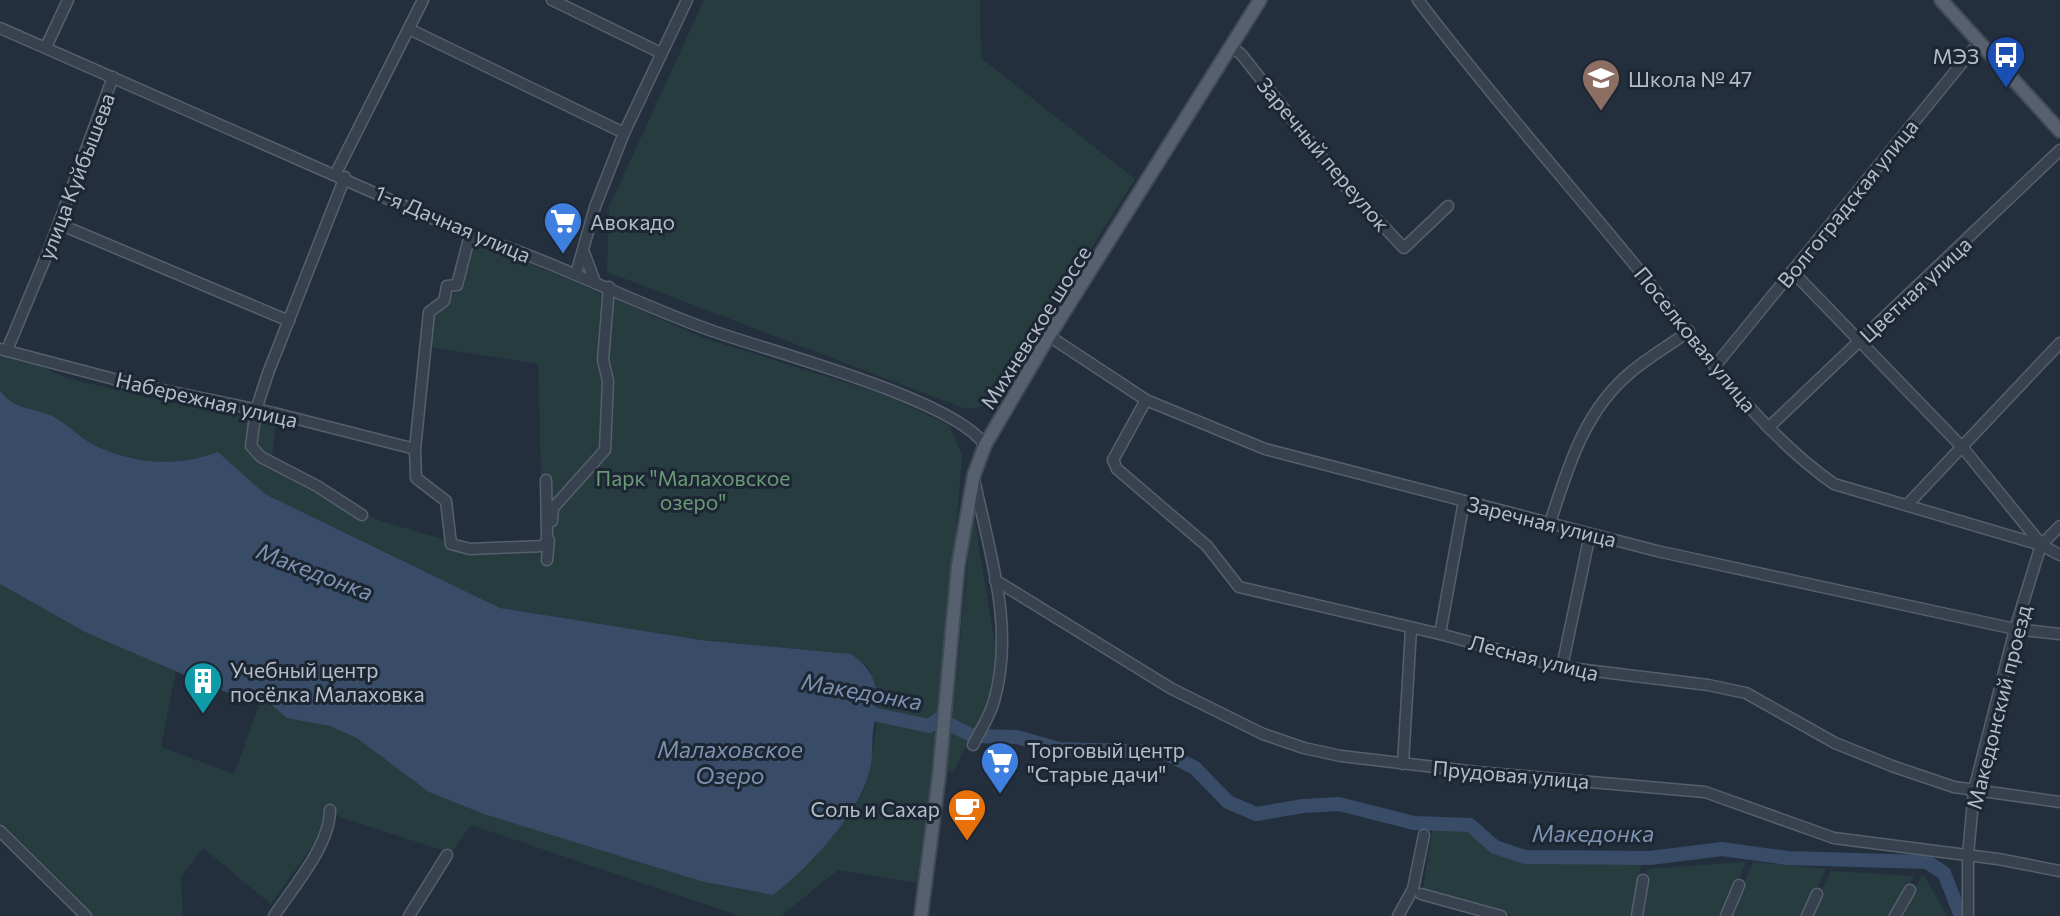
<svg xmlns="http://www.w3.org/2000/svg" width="2060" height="916" font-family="Commissioner,sans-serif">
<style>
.green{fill:#263c3f}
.water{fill:#394c67}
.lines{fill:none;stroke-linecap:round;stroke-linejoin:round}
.river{stroke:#394c67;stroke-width:14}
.minor-casing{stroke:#565f6c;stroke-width:13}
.major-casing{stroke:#414a57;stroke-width:16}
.minor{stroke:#38414e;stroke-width:10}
.major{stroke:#56606e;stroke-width:12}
.labels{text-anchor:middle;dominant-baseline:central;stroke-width:6;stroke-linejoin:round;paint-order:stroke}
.poi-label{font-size:21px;fill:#b4bcc9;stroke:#1d2633;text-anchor:start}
.street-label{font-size:21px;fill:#b4bcc9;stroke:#1d2633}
.park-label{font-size:21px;fill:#6b9a76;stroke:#1d2633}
.water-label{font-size:23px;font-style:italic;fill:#7c92b1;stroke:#1d2633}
</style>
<rect width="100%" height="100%" fill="#242f3e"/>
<g class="green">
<path d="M704,0H980L981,58L1135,179L993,405L966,409L607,272L609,207Z"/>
<path d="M473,241L605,294L703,338L886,395L949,425L962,455L961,470L939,719L917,883L838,870L781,916H740L471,825L451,853L340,817L330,810L317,840L271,904L203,848L181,876L183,916H86L0,831V584L85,632L176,670L161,747L234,774L262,697L283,714L330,726L704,882L772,895L793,879L846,818L863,792L870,771L878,713L869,668L851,654L701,640L500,608L265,494L218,452C175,468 134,464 92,444C78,437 66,423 52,416C32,407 13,410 0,390V357L7,350L66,378L215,412L276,422L271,465L378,520L455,543L543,541L538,364L430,347L432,316L463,284Z"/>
<path d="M973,510L997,657L988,702L954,771H947Z"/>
<path d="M1433,826L1468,827L1494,850L1525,861L1641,865L1634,916H1513L1423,890Z"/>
<path d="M1746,862L1724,916H1640L1647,869Z"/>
<path d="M1753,862L1826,869L1804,916H1730Z"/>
<path d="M1831,871L1914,876L1892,916H1810Z"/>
<path d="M1923,874L1947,916H1900Z"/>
</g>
<path class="water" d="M0,390C13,410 32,407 52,416C66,423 78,436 92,444C133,464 175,468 218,452L265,494L500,608L701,640L851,654C878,672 880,694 874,725C871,740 874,758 869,773C858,815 807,869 773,895L704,882L484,814L429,792L357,738L330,726L287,718L262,697L238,696L217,689L85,632L0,584Z"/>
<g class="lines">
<path class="river" d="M859,711L929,726L939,719L973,736L1017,737L1059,749L1163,752L1195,768L1228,802L1256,814L1303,806L1339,804L1414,823L1470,825L1495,847L1525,857L1650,858L1722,849L1787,858L1927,862L1944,873L1961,916"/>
<g class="minor-casing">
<g id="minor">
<path d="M552,0L661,53"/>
<path d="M1418,0C1486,90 1562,176 1634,264C1696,340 1753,427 1834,484L2041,545L2060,555"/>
<path d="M0,28L470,235C552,260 627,300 707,329C767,351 953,398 985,445"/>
<path d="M409,29L624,133"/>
<path d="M46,47L68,0"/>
<path d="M1231,47L1241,54L1345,186L1404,248L1448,206"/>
<path d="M336,173L423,0"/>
<path d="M345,177L268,373L256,410L251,446L261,457L317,486L362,515"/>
<path d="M59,224L289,321"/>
<path d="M470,235L457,285L447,286L444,301L429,312L415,449L416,478L446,501L451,544L470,549L543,546L547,540L546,480"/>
<path d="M583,250L595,282"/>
<path d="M1792,271L1963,448L2041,544"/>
<path d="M576,274L595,207L624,133L687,0"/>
<path d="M1049,336L1146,400L1265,449L1657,551L2015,629L2060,634"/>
<path d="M0,349L129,383L274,413L415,449"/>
<path d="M7,350L48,252L113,77"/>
<path d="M1715,366L1980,41"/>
<path d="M1146,400L1113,460L1117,469L1207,546L1239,587L1440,634L1562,667L1708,685L1746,693L1835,743L1892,766L1954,787L2060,802"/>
<path d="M1769,427L2060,150"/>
<path d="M1907,505L2060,343"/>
<path d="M552,521L553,508L605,450L608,381L603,360L609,287"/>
<path d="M1550,523C1568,467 1584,411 1631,372C1649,357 1670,345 1689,331"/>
<path d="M547,560L549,540"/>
<path d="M995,580L1172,689L1263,734L1304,748L1341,756L1477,772L1705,792L1834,838L1998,859L2060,871"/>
<path d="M1440,634L1464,501"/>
<path d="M1562,667L1590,534"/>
<path d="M973,745C980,731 990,716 994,701C1015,628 990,555 975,483"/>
<path d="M1403,764L1411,629"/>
<path d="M0,831L86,916"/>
<path d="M1421,894L1501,916"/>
<path d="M1968,914V855L1974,790L2015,629L2041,545L2060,526"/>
<path d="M274,916C294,886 330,845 330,810"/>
<path d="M409,916L447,855"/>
<path d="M1398,916L1413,889L1424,835"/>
<path d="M1637,916L1643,880"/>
<path d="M1726,916L1739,885"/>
<path d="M1807,916L1817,894"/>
<path d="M1895,916L1910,890"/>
</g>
</g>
<g class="major-casing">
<g id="major">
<path d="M1941,0L2060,131"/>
<path d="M921,916L939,776L958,566L974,475L985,445L1049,336L1260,0"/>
</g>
</g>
<use href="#minor" class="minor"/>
<use href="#major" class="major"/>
</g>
<defs>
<g id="bus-pin" transform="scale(2.0125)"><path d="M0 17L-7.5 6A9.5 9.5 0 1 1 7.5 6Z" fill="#1a4fb4" stroke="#1d2633"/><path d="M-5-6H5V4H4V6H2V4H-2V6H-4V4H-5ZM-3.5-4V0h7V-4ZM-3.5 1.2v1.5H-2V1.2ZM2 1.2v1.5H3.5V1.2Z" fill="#fff"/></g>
<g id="school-pin" transform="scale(2.0125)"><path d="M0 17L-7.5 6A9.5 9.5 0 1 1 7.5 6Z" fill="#8d6e63" stroke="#1d2633"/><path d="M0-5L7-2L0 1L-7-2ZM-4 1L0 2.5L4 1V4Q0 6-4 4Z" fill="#fff"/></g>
<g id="supermarket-pin" transform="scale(2.0125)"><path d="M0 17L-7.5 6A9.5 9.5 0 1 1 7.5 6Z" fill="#3f7fe0" stroke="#1d2633"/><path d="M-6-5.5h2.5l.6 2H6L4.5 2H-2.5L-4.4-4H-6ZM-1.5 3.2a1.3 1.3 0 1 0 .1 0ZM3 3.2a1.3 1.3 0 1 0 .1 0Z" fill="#fff"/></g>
<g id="building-pin" transform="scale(2.0125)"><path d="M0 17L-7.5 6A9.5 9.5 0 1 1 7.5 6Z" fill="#0f9aa8" stroke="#1d2633"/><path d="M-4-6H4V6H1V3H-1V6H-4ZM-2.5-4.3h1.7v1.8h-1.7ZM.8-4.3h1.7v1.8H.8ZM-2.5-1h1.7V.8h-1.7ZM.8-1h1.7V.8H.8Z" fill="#fff"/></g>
<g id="cafe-pin" transform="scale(2.0125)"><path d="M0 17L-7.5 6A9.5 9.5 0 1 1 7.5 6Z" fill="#e8710a" stroke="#1d2633"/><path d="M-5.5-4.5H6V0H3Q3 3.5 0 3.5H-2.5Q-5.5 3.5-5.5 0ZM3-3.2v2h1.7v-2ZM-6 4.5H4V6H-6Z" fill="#fff"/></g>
</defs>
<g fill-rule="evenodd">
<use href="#bus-pin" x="2006" y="55"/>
<use href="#school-pin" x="1601" y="78"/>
<use href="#supermarket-pin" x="563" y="221"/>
<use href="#building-pin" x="203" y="681"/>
<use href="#supermarket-pin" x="1000" y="761"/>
<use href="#cafe-pin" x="967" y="808"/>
</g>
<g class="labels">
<g class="poi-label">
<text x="1979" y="55" text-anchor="end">МЭЗ</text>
<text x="1628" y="78">Школа № 47</text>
<text x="590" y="221">Авокадо</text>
<text x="230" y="669">Учебный центр<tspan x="230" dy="24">посёлка Малаховка</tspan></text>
<text x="1027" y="749">Торговый центр<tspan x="1027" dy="24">"Старые дачи"</tspan></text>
<text x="940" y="808" text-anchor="end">Соль и Сахар</text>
</g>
<g class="street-label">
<text transform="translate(1324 154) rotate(50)">Заречный переулок</text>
<text transform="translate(76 176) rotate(-69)">улица Куйбышева</text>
<text transform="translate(1847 203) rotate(-51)">Волгоградская улица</text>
<text transform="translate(453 223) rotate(23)">1-я Дачная улица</text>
<text transform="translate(1915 289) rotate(-43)">Цветная улица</text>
<text transform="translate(1035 327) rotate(-58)">Михневское шоссе</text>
<text transform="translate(1696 339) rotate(51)">Поселковая улица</text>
<text transform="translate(207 399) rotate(13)">Набережная улица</text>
<text transform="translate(1542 521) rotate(14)">Заречная улица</text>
<text transform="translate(1534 657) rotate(14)">Лесная улица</text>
<text transform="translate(1998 707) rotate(-76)">Македонский проезд</text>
<text transform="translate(1511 774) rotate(5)">Прудовая улица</text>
</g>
<g class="park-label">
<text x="693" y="477">Парк "Малаховское<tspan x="693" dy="24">озеро"</tspan></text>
</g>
<g class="water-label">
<text transform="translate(315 571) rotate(21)">Македонка</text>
<text transform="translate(862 691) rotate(10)">Македонка</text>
<text x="730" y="749">Малаховское<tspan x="730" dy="26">Озеро</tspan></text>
<text x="1593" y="833">Македонка</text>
</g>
</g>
</svg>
